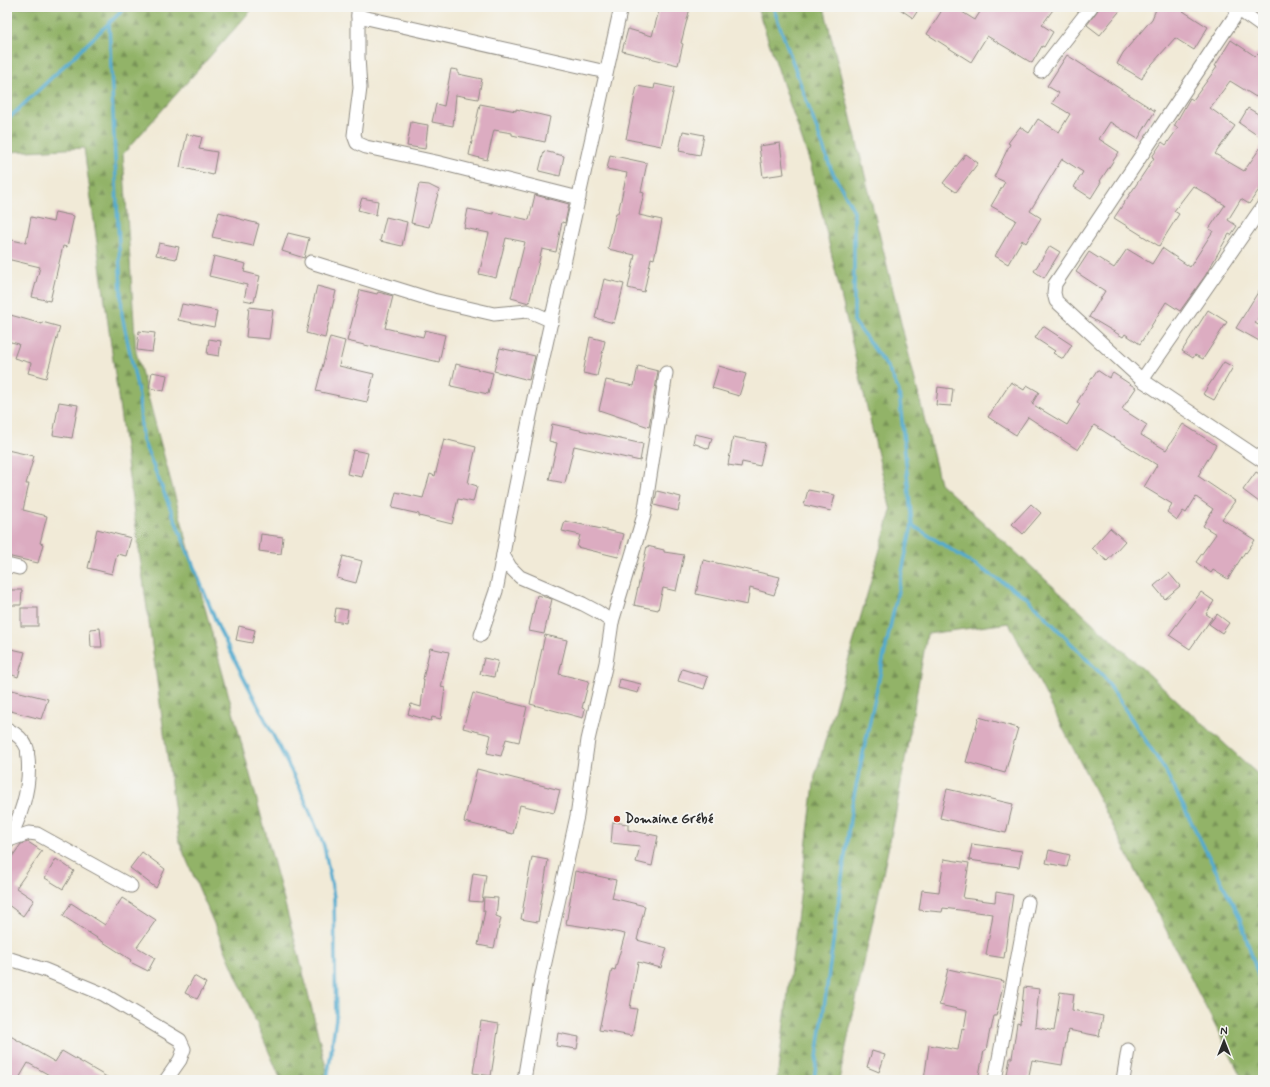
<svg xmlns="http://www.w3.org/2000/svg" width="1270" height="1087" font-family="Mynerve,sans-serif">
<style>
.forest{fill:url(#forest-firs);stroke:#5e6f4a}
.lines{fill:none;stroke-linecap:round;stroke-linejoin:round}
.stream{stroke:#52abcf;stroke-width:3.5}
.building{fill:#dcacc1}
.minor-casing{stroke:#8e8a81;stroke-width:15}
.minor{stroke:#fff;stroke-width:13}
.poi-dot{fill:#c8321e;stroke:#f6f6f2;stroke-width:1.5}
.labels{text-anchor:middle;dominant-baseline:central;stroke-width:4;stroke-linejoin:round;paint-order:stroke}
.poi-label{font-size:13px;font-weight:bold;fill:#2b2b2b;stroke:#f6f6f2;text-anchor:start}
</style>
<defs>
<pattern id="forest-firs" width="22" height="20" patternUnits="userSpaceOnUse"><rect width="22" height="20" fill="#92b368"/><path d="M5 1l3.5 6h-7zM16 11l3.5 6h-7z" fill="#779256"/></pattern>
</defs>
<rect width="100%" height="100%" fill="#f6f6f2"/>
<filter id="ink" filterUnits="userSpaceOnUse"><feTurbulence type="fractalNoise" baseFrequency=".025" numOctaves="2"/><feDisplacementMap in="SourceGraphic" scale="8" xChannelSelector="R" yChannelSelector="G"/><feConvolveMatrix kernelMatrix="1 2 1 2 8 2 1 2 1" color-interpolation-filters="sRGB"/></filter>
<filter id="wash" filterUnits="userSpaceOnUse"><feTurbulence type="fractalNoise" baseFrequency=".012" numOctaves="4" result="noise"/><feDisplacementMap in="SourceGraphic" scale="16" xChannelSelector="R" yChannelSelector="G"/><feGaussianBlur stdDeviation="0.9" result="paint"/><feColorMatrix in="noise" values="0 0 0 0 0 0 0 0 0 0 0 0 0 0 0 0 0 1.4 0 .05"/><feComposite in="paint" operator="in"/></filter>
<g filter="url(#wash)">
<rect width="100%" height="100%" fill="#f1ead7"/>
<g class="forest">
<path d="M9,7H254L123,154L136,352L300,960L329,1080H281L179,842L84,148L7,152V12Z"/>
<path d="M757,7H824L940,483L1263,779V1080H1243L1009,623L927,634L895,817L839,1080H777L815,776L891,511L811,166Z"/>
</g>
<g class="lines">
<g class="stream">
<path d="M773,7L831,169L854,211V321L888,368L899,391L912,525L852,805L814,1080"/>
<path d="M109,24L122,315L139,396L142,438L219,629L300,788L324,846L334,897L336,1018L327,1080"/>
<path d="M7,120L126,7"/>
<path d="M912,525L1026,597L1104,677L1165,770L1240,918L1263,991"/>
</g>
</g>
<g id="blocks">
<g class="building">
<path d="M660,7H684L690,8L681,43L683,44L678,65L622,51L628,29L652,36Z"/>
<path d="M897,7H920L913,18Z"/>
<path d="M944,7H954L975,20L983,7H1055L1042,25L1053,32L1044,47L1042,46L1032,63L987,36L971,62L927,34Z"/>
<path d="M1100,7H1123L1100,35L1087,25Z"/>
<path d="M1157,7H1186L1183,11L1208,27L1194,50L1175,38L1145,72L1142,79L1117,64L1123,53L1152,19Z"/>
<path d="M1231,40L1255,56L1257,54L1263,58V86L1256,97L1230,81L1210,108L1235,126L1215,154L1244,171L1263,144V184L1249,204L1241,199L1228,220L1237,226L1231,235L1229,234L1205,276L1180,311L1166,302L1140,344L1125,334L1123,337L1089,317L1105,291L1076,272L1089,252L1114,268L1127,249L1152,264L1162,248L1190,267L1213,231L1209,229L1225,205L1193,186L1174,211L1179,214L1159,246L1114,218L1154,158L1152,157L1162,142L1166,145L1178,128L1174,126L1190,98L1193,100L1217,67L1215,66Z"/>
<path d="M1067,55L1155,111L1138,139L1110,122L1099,139L1119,152L1100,181L1101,182L1091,198L1074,187L1083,172L1062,159L1030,211L1041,218L1026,243L1022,240L1008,264L995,256L1016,220L991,206L1005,182L994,177L1010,144L1008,143L1020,127L1029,133L1038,119L1059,132L1070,114L1052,103L1059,93L1047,86Z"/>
<path d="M451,69L458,70V74L482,79L478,99L456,95L453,126L432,122L436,104L444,106Z"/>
<path d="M655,84L674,88L661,146L626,139L637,86L654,89Z"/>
<path d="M480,104L516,111V109L550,117L545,142L512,135V133L494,130L487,160L469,155Z"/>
<path d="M1248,108L1263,117V139L1239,123Z"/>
<path d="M411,122L428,125L425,149L407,146Z"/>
<path d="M683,131L704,135L700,155L679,151Z"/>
<path d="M187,134L202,137L199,149L217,152L213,175L180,167Z"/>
<path d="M780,143L784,174L763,177L759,146Z"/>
<path d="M544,151L564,156L560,176L539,171Z"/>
<path d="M966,154L978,163L956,192L943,183Z"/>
<path d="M610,155L647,163L641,192L644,193L639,215L662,220L654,259L651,258L644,292L628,288L635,255L608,249L616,213H618L627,173L607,169Z"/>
<path d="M419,184L429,185L439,190L429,227L411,223Z"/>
<path d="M535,195L569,204L565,223L562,222L556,252L542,249L529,303L511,298L525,242L506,238L496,278L479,274L489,233L464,228L468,209L493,214V212L529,220Z"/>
<path d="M362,198L378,201L376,215L358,210Z"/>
<path d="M55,212L74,216L67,247L63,246L50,301L32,297L40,267L7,259V239L26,243L31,217L53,222Z"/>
<path d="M219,212L237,217L236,218L259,224L253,246L212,237Z"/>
<path d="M386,217L407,222L402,246L380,241Z"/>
<path d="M288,233L309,238L304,258L282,251Z"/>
<path d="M159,243L179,247L176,259L156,255Z"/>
<path d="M1050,246L1060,252L1044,278L1034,271Z"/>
<path d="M214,256L246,264L244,272L260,276L254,302L244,300L247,285L209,276Z"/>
<path d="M604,279L624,284L614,323L595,318Z"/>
<path d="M1263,284V311L1255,323L1263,328V343L1236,328Z"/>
<path d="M317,286L336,291L325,338L306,333Z"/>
<path d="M360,290L377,294L378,292L393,296L385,328L423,337L425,330L445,335L439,362L347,341Z"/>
<path d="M182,304L217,311L214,327L178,320Z"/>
<path d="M249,307L273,310L269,339L246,337Z"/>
<path d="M1208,310L1227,322L1203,359L1195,355L1193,358L1182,351Z"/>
<path d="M7,314L42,324V322L60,327L46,378L28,373L31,363L14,358L19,344L7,341Z"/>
<path d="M1043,326L1072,345L1063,359L1053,353L1055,351L1035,338Z"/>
<path d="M139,331L155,333L152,352L137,350Z"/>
<path d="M330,337L345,341L339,366L374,374L367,402L316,391Z"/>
<path d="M590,337L605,341L597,376L583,373Z"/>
<path d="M209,339L221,341L219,356L207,354Z"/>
<path d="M500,348L535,356L529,380L494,371Z"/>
<path d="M1224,362L1233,367L1214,400L1203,394Z"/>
<path d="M456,364L493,373L488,394L451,386Z"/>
<path d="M638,366L658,371L649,427L599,410L606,380L634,386Z"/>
<path d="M719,366L746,374L739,396L712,388Z"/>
<path d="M1097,370L1109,378L1113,373L1136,388L1122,409L1147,425L1141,435L1166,450L1183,424L1216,445L1198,476L1235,501L1222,519L1255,540L1246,553L1245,552L1228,579L1213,570L1211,573L1196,562L1216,534L1203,526L1213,509L1196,497L1186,513L1183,511L1177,520L1167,512L1172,504L1144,487L1157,465L1094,425L1078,450L1028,417L1016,435L988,417L1011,382L1024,390L1027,385L1039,392L1032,404L1067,425L1080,404L1077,402Z"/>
<path d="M152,372L167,375L164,391L149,388Z"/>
<path d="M938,387L953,389L951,406L936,405Z"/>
<path d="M59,402L78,405L72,438L53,435Z"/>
<path d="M552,424L643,444L640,461L574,446L565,483L549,480L557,443L549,441Z"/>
<path d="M695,434L712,438L709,449L693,443Z"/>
<path d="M733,437L765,443L760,466L742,462L741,467L728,465Z"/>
<path d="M444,439L476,447L468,483L477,486L473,502L458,499L452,524L419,516V514L392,508L396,492L423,498L430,474L435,476Z"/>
<path d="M7,450L34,456L26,484H29L23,510L47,516L40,543L43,544L38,563L7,556Z"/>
<path d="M353,450L368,453L362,477L347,474Z"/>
<path d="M1256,472L1263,476V505L1243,490Z"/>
<path d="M808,490L835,495L831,511L804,505Z"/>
<path d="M657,491L681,497L678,511L654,505Z"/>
<path d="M1031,504L1041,513L1023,534L1012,524Z"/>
<path d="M565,521L624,534L618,557L577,547L580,535L562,531Z"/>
<path d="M1110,528L1125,541L1107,561L1092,548Z"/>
<path d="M97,529L131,538L126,556L117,554L112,574L88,568Z"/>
<path d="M261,534L283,537L281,554L259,551Z"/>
<path d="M647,546L664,550V552L684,555L676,591L663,588L658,610L634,605Z"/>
<path d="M343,556L362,561L356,583L337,578Z"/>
<path d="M703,560L780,577L774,595L750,588L747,605L696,594Z"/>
<path d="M1169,573L1180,586L1165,599L1154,586Z"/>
<path d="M7,590H22L21,605H7Z"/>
<path d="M1201,592L1214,601L1206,614L1212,618L1190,649L1169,635Z"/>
<path d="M537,595L552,599L544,634L529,631Z"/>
<rect x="21" y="608" width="17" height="18"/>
<path d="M336,608L348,610L346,623L334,621Z"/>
<path d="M1217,614L1229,623L1222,633L1209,624Z"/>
<path d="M239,626L255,630L252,643L236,640Z"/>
<path d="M100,628L102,647H91L90,629Z"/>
<path d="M545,635L567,640L559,674L589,681L582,708L585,709L583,718L530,704Z"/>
<path d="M7,648L25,652L18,677L7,673Z"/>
<path d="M430,648L449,652L441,687L445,688L441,719L432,717L431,721L408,714L411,704L421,707L424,680L423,679Z"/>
<path d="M484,658L498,661L494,677L480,674Z"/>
<path d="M682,669L708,677L704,689L678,681Z"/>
<path d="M620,679L641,684L638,693L618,688Z"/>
<path d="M8,689L48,699L41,719L7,710Z"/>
<path d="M473,693L527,707L519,742L506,739L501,756L487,753L491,735L463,728Z"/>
<path d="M979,717L1018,728L1005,773L966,762Z"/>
<path d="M477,769L560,790L554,813L520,805L513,834L464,822Z"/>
<path d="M947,789L1013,804L1006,833L940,818Z"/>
<path d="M613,822L628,824V830L658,836L652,866L636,862L640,846L611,843Z"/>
<path d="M28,842L42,851L16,888L34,900L23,916L7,904V864L21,844Z"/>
<path d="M972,844L1022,851L1019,867L969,860Z"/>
<path d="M1049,850L1070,855L1067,867L1046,863Z"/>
<path d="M142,852L165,869L156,888L130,868Z"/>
<path d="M532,857L548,860L538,922L521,919Z"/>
<path d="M56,859L74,871L63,889L45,878Z"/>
<path d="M944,859L969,863L963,898L995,902L996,892L1013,895L1004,958L986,955L993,914L943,908L942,912L919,910L922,890L939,892Z"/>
<path d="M575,871L616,880L612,898L645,906L637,940L667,948L661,968L638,962L630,1008L637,1009L632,1036L599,1030L612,969L615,970L625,934L606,930L566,924Z"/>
<path d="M473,873L486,875L482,902L469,901Z"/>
<path d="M484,897L498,898L496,916L501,918L494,948L478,945L485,911H483Z"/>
<path d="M122,898L156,920L137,947L155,958L148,971L130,962L131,960L63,916L71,903L105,925Z"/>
<path d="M948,969L1004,981L996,1016H994L991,1030H990L986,1050H984L978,1080H924L929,1045L958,1050L962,1028L964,1029L967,1011L939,1005Z"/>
<path d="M194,976L206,983L197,999L185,993Z"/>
<path d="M1024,987L1039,989L1035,1027L1054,1031L1060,992L1074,994L1072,1010L1103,1016L1099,1036L1068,1030L1062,1065L1032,1060L1028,1080H1006L1010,1058H1012L1017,1023L1020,1024Z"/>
<path d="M481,1021L499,1024L491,1076L473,1073Z"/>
<path d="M558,1033L579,1037L577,1049L556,1046Z"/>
<path d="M7,1034L55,1062L62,1051L112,1080H58L28,1063L18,1080H7Z"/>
<path d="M872,1051L885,1055L879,1072L867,1067Z"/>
</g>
</g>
</g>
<g filter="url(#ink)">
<use href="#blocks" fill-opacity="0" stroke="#8e8a81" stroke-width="1"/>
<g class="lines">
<g class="minor-casing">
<g id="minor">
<path d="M358,7V57L360,88L354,135L357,143L366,147L436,162L579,198"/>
<path d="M1235,7L1263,27"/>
<path d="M1241,7L1055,284L1054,293L1056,301L1142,380L1263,461"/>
<path d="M358,16L606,72"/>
<path d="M1041,71L1091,7"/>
<path d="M311,262L433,300L494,314L527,311L536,314L552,321"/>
<path d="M1142,380L1263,206"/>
<path d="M7,565L19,568"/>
<path d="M612,622L644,515L666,373"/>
<path d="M481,635L496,591L503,555"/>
<path d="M7,729C15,733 23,738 27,748C28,750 27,754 28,757C31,787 21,817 7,843"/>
<path d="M9,840L29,833L37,834L131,886"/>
<path d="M7,958L45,970L103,994L180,1040L184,1049L180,1060L166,1080"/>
<path d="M524,1080L540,985L577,816L588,740L606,663L612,622L598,612L583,604L520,577L510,567L503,555L509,519L530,416L621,7"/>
<path d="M995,1080L1028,902"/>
<path d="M1123,1080L1128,1050"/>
</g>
</g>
<use href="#minor" class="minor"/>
</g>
</g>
<circle class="poi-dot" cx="617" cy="819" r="4"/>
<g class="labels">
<g class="poi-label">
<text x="625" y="819">Domaine Grébé</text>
</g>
</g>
<rect width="1270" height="1087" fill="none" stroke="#f6f6f2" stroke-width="24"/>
<g transform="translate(1224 1041)" stroke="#f6f6f2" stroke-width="3" paint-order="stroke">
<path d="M0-3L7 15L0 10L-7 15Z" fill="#2b2b2b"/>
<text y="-6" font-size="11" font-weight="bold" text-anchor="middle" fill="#2b2b2b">N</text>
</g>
</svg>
